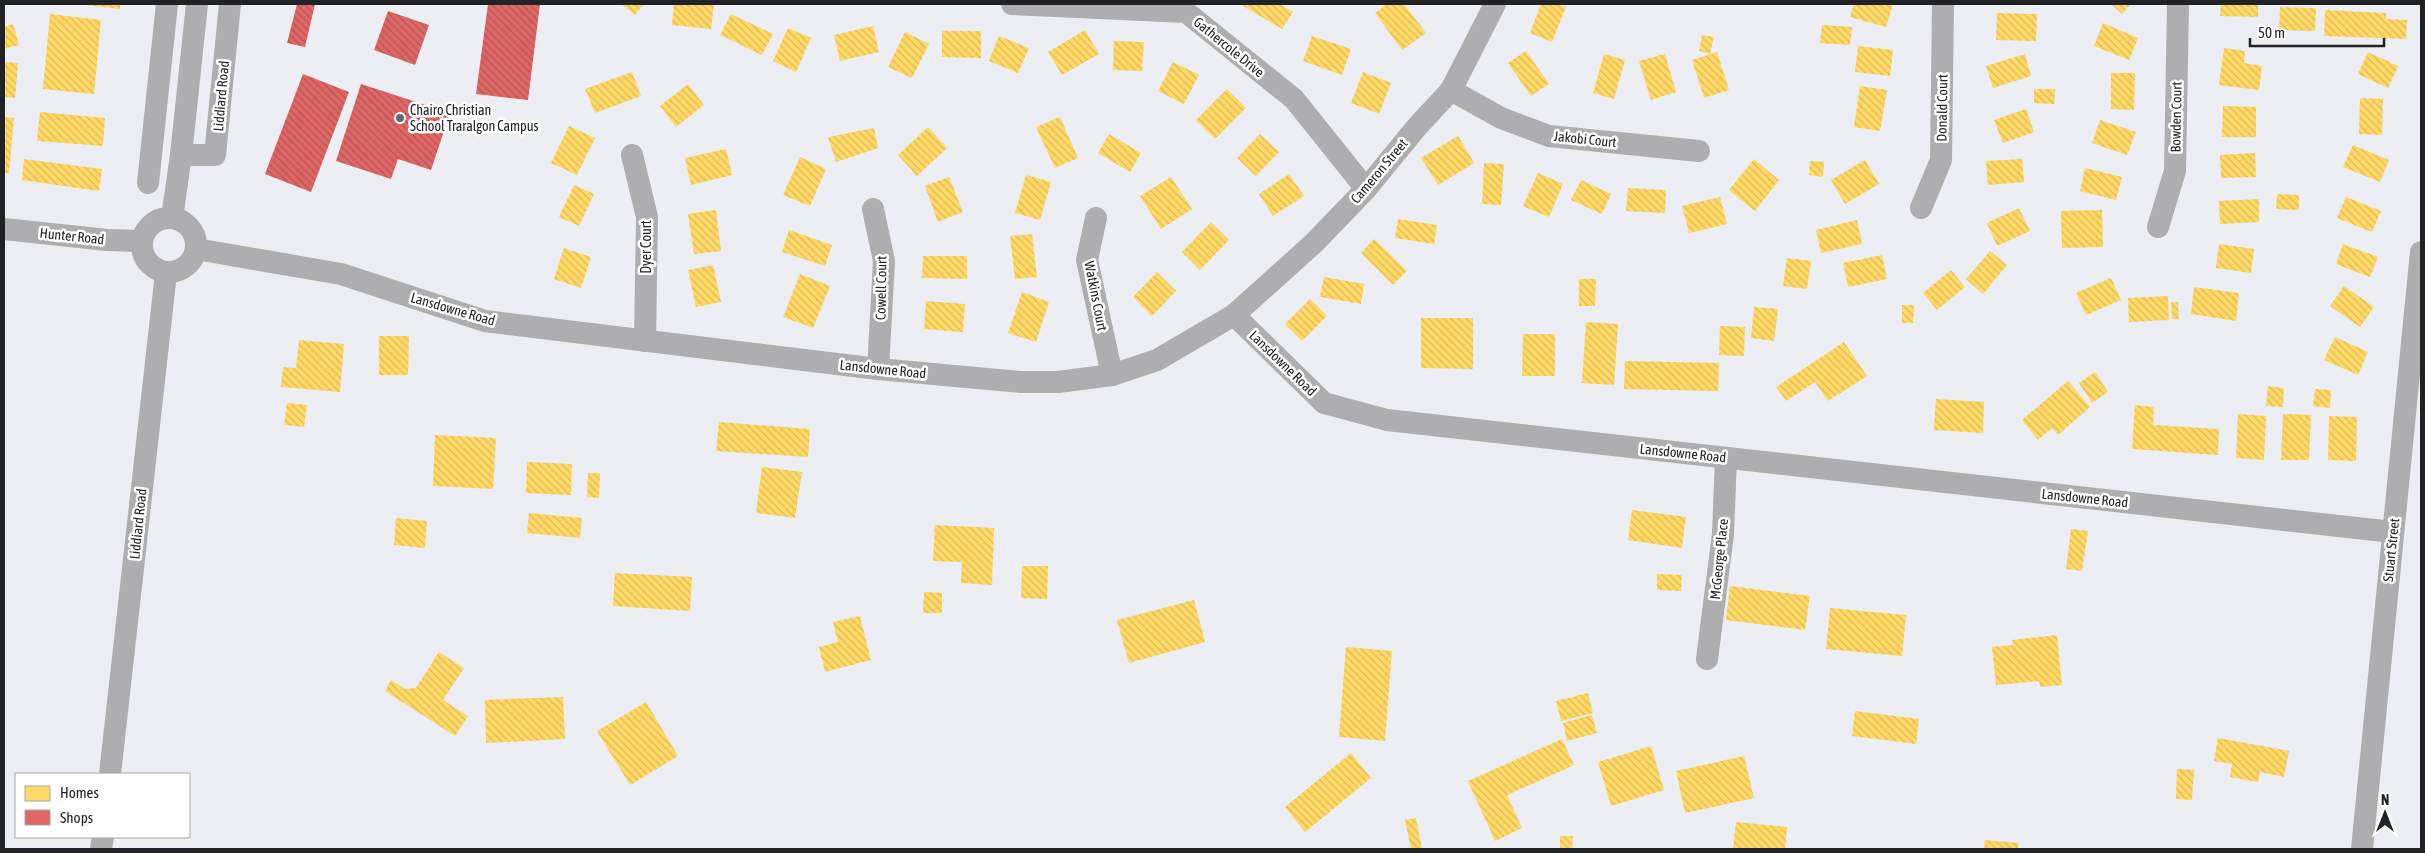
<svg xmlns="http://www.w3.org/2000/svg" width="2425" height="853" font-family="'Asap Condensed',sans-serif">
<style>
.homes{fill:url(#homes-back-hatch)}
.shops{fill:url(#shops-back-hatch)}
.lines{fill:none;stroke-linecap:round;stroke-linejoin:round}
.minor{stroke:#aeadaf;stroke-width:22}
.poi-dot{fill:#68696e;stroke:#fff;stroke-width:2}
.labels{text-anchor:middle;dominant-baseline:central;stroke-width:5;stroke-linejoin:round;paint-order:stroke}
.street-label{font-size:14px;fill:#212226;stroke:#fff}
.poi-label{font-size:14px;fill:#212226;stroke:#fff;text-anchor:start}
</style>
<defs>
<pattern id="homes-back-hatch" width="6" height="6" patternUnits="userSpaceOnUse" patternTransform="scale(1.25)"><rect width="6" height="6" fill="#ffd966"/><path d="M-1 5l2 2M0 0l6 6M5-1l2 2" fill="none" stroke="#daba58"/></pattern>
<pattern id="shops-back-hatch" width="6" height="6" patternUnits="userSpaceOnUse" patternTransform="scale(1.25)"><rect width="6" height="6" fill="#e06666"/><path d="M-1 5l2 2M0 0l6 6M5-1l2 2" fill="none" stroke="#b55454"/></pattern>
</defs>
<rect width="100%" height="100%" fill="#eceef3"/>
<g class="homes">
<path d="M77,4H120V9Z"/>
<path d="M621,4H644L635,15Z"/>
<path d="M674,4H714L711,29L672,25Z"/>
<path d="M1244,4H1280L1293,12L1282,29L1243,6Z"/>
<path d="M1387,4H1404L1426,33L1402,50L1375,13Z"/>
<path d="M1541,4H1557L1566,7L1552,42L1530,33Z"/>
<path d="M1854,4H1893L1886,27L1850,17Z"/>
<path d="M2111,4H2131L2122,14Z"/>
<path d="M2221,4H2258V17L2220,16Z"/>
<path d="M2280,7L2316,8L2315,31L2279,30Z"/>
<path d="M2325,10L2386,13V19L2407,20L2406,39L2324,36Z"/>
<path d="M1997,13L2037,14L2036,41L1996,40Z"/>
<path d="M50,14L101,20L94,94L43,89Z"/>
<path d="M731,14L773,34L762,55L720,35Z"/>
<path d="M2103,23L2138,38L2129,60L2094,46Z"/>
<path d="M13,24L19,45L4,49V27Z"/>
<path d="M1822,25L1852,27L1850,45L1820,43Z"/>
<path d="M873,26L879,52L840,61L834,35Z"/>
<path d="M788,28L811,38L796,72L773,61Z"/>
<path d="M1085,30L1099,54L1062,75L1048,52Z"/>
<path d="M942,31H981V58L942,57Z"/>
<path d="M905,32L929,44L912,78L888,67Z"/>
<path d="M1702,35L1714,37L1710,54L1699,51Z"/>
<path d="M999,36L1029,48L1018,73L989,61Z"/>
<path d="M1312,36L1351,49L1342,75L1303,61Z"/>
<path d="M1114,41L1144,42L1142,71L1113,70Z"/>
<path d="M1858,46L1893,50L1890,76L1855,72Z"/>
<path d="M2224,48L2245,51L2244,63L2262,66L2259,90L2219,85Z"/>
<path d="M1526,51L1549,84L1531,96L1508,63Z"/>
<path d="M1717,52L1729,90L1704,98L1692,60Z"/>
<path d="M2368,52L2398,66L2388,88L2358,74Z"/>
<path d="M1604,54L1625,60L1614,99L1593,93Z"/>
<path d="M1665,54L1676,92L1651,100L1639,61Z"/>
<path d="M2025,54L2031,76L1993,88L1986,66Z"/>
<path d="M4,62L18,63L15,98L4,97Z"/>
<path d="M1173,62L1199,75L1184,104L1158,91Z"/>
<path d="M632,72L641,96L595,113L585,89Z"/>
<path d="M1363,72L1391,83L1379,114L1351,103Z"/>
<path d="M2111,73H2135L2134,110L2111,109Z"/>
<path d="M688,84L704,105L676,127L660,106Z"/>
<path d="M1860,86L1887,90L1880,131L1854,127Z"/>
<path d="M1227,89L1246,108L1215,139L1196,120Z"/>
<path d="M2034,89H2055L2054,104L2034,103Z"/>
<path d="M2360,98L2383,99L2382,135L2359,134Z"/>
<path d="M2223,106L2256,107V137H2222Z"/>
<path d="M2026,109L2034,132L2003,143L1994,120Z"/>
<path d="M40,112L105,118L103,146L37,141Z"/>
<path d="M4,117L14,118L9,173H4Z"/>
<path d="M1060,117L1078,158L1055,168L1036,127Z"/>
<path d="M2100,120L2136,132L2127,155L2092,143Z"/>
<path d="M569,126L595,138L577,175L551,163Z"/>
<path d="M928,127L947,148L917,176L898,155Z"/>
<path d="M874,128L878,148L836,162L828,137Z"/>
<path d="M1109,134L1141,153L1130,172L1098,153Z"/>
<path d="M1260,134L1279,152L1256,176L1237,158Z"/>
<path d="M1458,136L1474,163L1438,185L1421,158Z"/>
<path d="M2353,145L2389,160L2380,182L2343,167Z"/>
<path d="M726,149L732,175L691,185L685,158Z"/>
<path d="M2255,153L2256,177L2221,178L2220,155Z"/>
<path d="M800,157L826,169L810,206L783,195Z"/>
<path d="M24,159L102,169L99,191L22,180Z"/>
<path d="M1754,159L1779,180L1755,211L1729,190Z"/>
<path d="M2022,159L2024,182L1988,185L1986,161Z"/>
<path d="M1865,160L1879,184L1845,204L1831,180Z"/>
<path d="M1810,161L1824,162L1823,177L1809,175Z"/>
<path d="M1484,163L1504,164L1501,205L1482,204Z"/>
<path d="M2085,168L2122,177L2116,200L2080,191Z"/>
<path d="M1538,173L1563,184L1549,217L1523,206Z"/>
<path d="M1289,174L1304,196L1273,216L1259,194Z"/>
<path d="M1026,175L1051,182L1040,220L1015,213Z"/>
<path d="M949,177L963,212L938,222L925,186Z"/>
<path d="M1171,177L1192,209L1161,229L1140,196Z"/>
<path d="M1581,180L1611,194L1602,214L1571,200Z"/>
<path d="M574,185L594,194L579,226L559,217Z"/>
<path d="M1628,188L1666,190L1665,213L1626,211Z"/>
<path d="M2277,194L2299,195V210L2276,209Z"/>
<path d="M1720,197L1727,224L1689,233L1682,206Z"/>
<path d="M2346,197L2381,211L2372,232L2337,218Z"/>
<path d="M2259,199V222L2220,224L2219,201Z"/>
<path d="M2019,208L2030,231L1997,246L1987,223Z"/>
<path d="M716,210L721,251L694,254L688,214Z"/>
<path d="M2102,210L2103,247L2062,248L2061,211Z"/>
<path d="M1398,219L1437,225L1434,244L1395,238Z"/>
<path d="M1857,220L1862,244L1821,253L1816,230Z"/>
<path d="M1211,222L1229,240L1200,270L1182,252Z"/>
<path d="M789,230L832,245L825,266L782,252Z"/>
<path d="M1032,234L1037,277L1015,279L1010,236Z"/>
<path d="M1374,239L1407,271L1393,285L1361,253Z"/>
<path d="M2219,244L2254,249L2251,273L2216,268Z"/>
<path d="M2343,244L2378,257L2370,277L2336,264Z"/>
<path d="M564,248L591,257L581,288L554,279Z"/>
<path d="M1990,251L2007,265L1983,294L1966,279Z"/>
<path d="M1882,255L1887,279L1848,287L1843,263Z"/>
<path d="M923,256H967V279L922,278Z"/>
<path d="M1787,258L1811,261L1807,289L1783,286Z"/>
<path d="M713,265L721,302L696,307L688,270Z"/>
<path d="M1951,270L1965,287L1937,310L1923,293Z"/>
<path d="M1157,272L1176,291L1152,316L1133,297Z"/>
<path d="M800,274L830,286L813,328L783,317Z"/>
<path d="M1324,277L1364,284L1361,304L1320,297Z"/>
<path d="M2111,278L2121,300L2086,315L2076,293Z"/>
<path d="M1579,279H1596L1595,306H1579Z"/>
<path d="M2344,286L2374,307L2360,327L2330,306Z"/>
<path d="M2194,287L2239,293L2236,321L2191,314Z"/>
<path d="M1022,292L1049,302L1036,342L1008,333Z"/>
<path d="M2168,296L2169,320L2129,322L2128,298Z"/>
<path d="M1310,299L1327,316L1302,341L1285,324Z"/>
<path d="M926,301L965,304L963,332L924,329Z"/>
<path d="M2171,302H2178L2179,319H2172Z"/>
<path d="M1902,305H1914L1913,323H1902Z"/>
<path d="M1754,307L1778,309L1774,341L1751,338Z"/>
<path d="M1421,318H1473V369L1421,368Z"/>
<path d="M1586,322L1618,324L1614,385L1582,383Z"/>
<path d="M1720,326L1745,327L1744,356L1719,355Z"/>
<path d="M1523,334H1555V376H1522Z"/>
<path d="M379,336H409L408,375H379Z"/>
<path d="M2335,337L2368,352L2358,375L2324,360Z"/>
<path d="M299,340L344,344L340,392L281,387L283,367L296,368Z"/>
<path d="M1844,342L1867,376L1828,401L1815,382L1786,401L1776,387Z"/>
<path d="M1625,361L1719,363L1718,391L1624,389Z"/>
<path d="M2095,372L2108,392L2092,403L2079,383Z"/>
<path d="M2068,381L2090,407L2058,435L2052,428L2038,440L2022,420Z"/>
<path d="M2268,386L2284,388L2283,407L2266,406Z"/>
<path d="M2315,389L2331,390L2330,408L2313,406Z"/>
<path d="M1936,399L1984,402L1983,433L1934,430Z"/>
<path d="M287,403L307,405L304,427L284,425Z"/>
<path d="M2135,405L2154,407L2153,425L2219,429L2218,455L2132,449Z"/>
<path d="M2238,414L2266,416L2264,460L2236,458Z"/>
<path d="M2283,414L2311,415L2309,460H2281Z"/>
<path d="M2329,416L2357,417L2356,461L2328,460Z"/>
<path d="M719,422L810,429L808,457L716,451Z"/>
<path d="M435,435L496,438L493,489L433,486Z"/>
<path d="M527,462L572,464L571,495L526,493Z"/>
<path d="M762,467L802,472L795,518L756,513Z"/>
<path d="M588,473H600L599,498L587,497Z"/>
<path d="M1632,510L1686,517L1682,548L1628,540Z"/>
<path d="M529,513L582,518L580,538L527,533Z"/>
<path d="M396,518L427,521L425,548L394,545Z"/>
<path d="M935,525L994,528L992,585L961,583L962,562L933,561Z"/>
<path d="M2071,529L2088,531L2082,571L2066,569Z"/>
<path d="M1022,566H1048L1047,599L1021,598Z"/>
<path d="M615,573L692,577L690,611L613,606Z"/>
<path d="M1657,574L1682,575L1681,591L1657,590Z"/>
<path d="M1730,586L1810,596L1805,630L1726,620Z"/>
<path d="M924,592L942,593V613H923Z"/>
<path d="M1194,600L1205,642L1129,663L1117,620Z"/>
<path d="M1830,608L1906,615L1902,656L1826,649Z"/>
<path d="M860,616L871,660L825,672L819,647L838,642L833,622Z"/>
<path d="M2057,635L2062,685L2040,687L2039,681L1996,685L1992,647L2013,645L2012,640Z"/>
<path d="M1346,647L1392,651L1385,741L1339,737Z"/>
<path d="M439,652L464,668L443,700L468,716L455,736L385,691L391,680L405,689L416,688Z"/>
<path d="M1588,693L1593,713L1561,721L1556,701Z"/>
<path d="M563,697L565,739L486,743L485,700Z"/>
<path d="M646,702L678,756L630,785L597,731Z"/>
<path d="M1855,711L1919,719L1916,744L1852,736Z"/>
<path d="M1592,715L1597,733L1567,741L1563,723Z"/>
<path d="M2218,738L2289,751L2284,777L2260,772L2258,782L2230,777L2232,764L2214,761Z"/>
<path d="M1562,739L1574,765L1507,795L1522,828L1495,841L1468,781Z"/>
<path d="M1651,746L1664,790L1611,806L1598,762Z"/>
<path d="M1351,753L1371,778L1305,832L1285,807Z"/>
<path d="M1744,756L1754,798L1685,813L1676,771Z"/>
<path d="M2177,769L2194,770L2192,800L2176,799Z"/>
<path d="M1416,818L1422,849H1411L1405,820Z"/>
<path d="M1736,822L1787,827L1785,849H1733Z"/>
<path d="M1560,836H1573L1572,849H1560Z"/>
<path d="M1985,840L2019,843L2018,849H1984Z"/>
</g>
<g class="shops">
<path d="M297,4H315L305,47L287,43Z"/>
<path d="M488,4H540L528,100L476,94Z"/>
<path d="M388,11L429,25L415,65L374,50Z"/>
<path d="M303,74L349,92L311,192L265,174Z"/>
<path d="M361,84L450,113L431,170L398,159L391,179L336,161Z"/>
</g>
<g class="lines">
<g class="minor">
<path d="M1012,4L1186,12L1294,99L1366,189"/>
<path d="M1451,90L1501,118L1549,136L1699,151"/>
<path d="M181,155H215L230,4"/>
<path d="M632,155L647,217L645,341"/>
<path d="M148,183L167,4"/>
<path d="M1921,208L1941,160L1943,4"/>
<path d="M873,209L884,261L878,369"/>
<circle cx="169" cy="245" r="27"/>
<path d="M172,218L181,155L197,4"/>
<path d="M1096,218L1087,260L1112,375"/>
<path d="M2158,227L2175,171L2178,4"/>
<path d="M4,229L107,240L141,241"/>
<path d="M196,249L341,274L485,321L878,369L1021,382H1058L1112,375L1157,360L1234,315L1314,243L1366,189L1416,128L1451,90L1495,4"/>
<path d="M1234,315L1324,403L1387,420L2393,532"/>
<path d="M1707,659L1723,534L1726,458"/>
<path d="M110,774L166,273"/>
<path d="M101,849L103,837"/>
<path d="M2362,849L2421,252"/>
</g>
</g>
<circle class="poi-dot" cx="400" cy="118" r="5"/>
<g class="labels">
<g class="street-label">
<text transform="translate(1229 47) rotate(39)">Gathercole Drive</text>
<text transform="translate(221 96) rotate(-85)">Liddiard Road</text>
<text transform="translate(1942 108) rotate(-89)">Donald Court</text>
<text transform="translate(2176 117) rotate(-89)">Bowden Court</text>
<text transform="translate(1585 139) rotate(6)">Jakobi Court</text>
<text transform="translate(1379 171) rotate(-50)">Cameron Street</text>
<text transform="translate(72 236) rotate(6)">Hunter Road</text>
<text transform="translate(646 247) rotate(-90)">Dyer Court</text>
<text transform="translate(881 288) rotate(-89)">Cowell Court</text>
<text transform="translate(1096 296) rotate(79)">Watkins Court</text>
<text transform="translate(453 309) rotate(16)">Lansdowne Road</text>
<text transform="translate(1283 363) rotate(44)">Lansdowne Road</text>
<text transform="translate(883 369) rotate(6)">Lansdowne Road</text>
<text transform="translate(1683 453) rotate(6)">Lansdowne Road</text>
<text transform="translate(2085 498) rotate(6)">Lansdowne Road</text>
<text transform="translate(138 524) rotate(-84)">Liddiard Road</text>
<text transform="translate(2391 550) rotate(-84)">Stuart Street</text>
<text transform="translate(1719 559) rotate(-84)">McGeorge Place</text>
</g>
<g class="poi-label">
<text x="410" y="110">Chairo Christian<tspan x="410" dy="16">School Traralgon Campus</tspan></text>
</g>
</g>
<rect width="2425" height="853" fill="none" stroke="#212226" stroke-width="10"/>
<rect x="15" y="773" width="175" height="65" fill="#ffffff" stroke="#a6a7a8"/>
<rect x="25" y="786" width="25" height="15" fill="#ffd966" stroke="#a6a7a8"/>
<text x="60" y="798" font-size="15" fill="#212226">Homes</text>
<rect x="25" y="810" width="25" height="15" fill="#e06666" stroke="#a6a7a8"/>
<text x="60" y="823" font-size="15" fill="#212226">Shops</text>
<g transform="translate(2385 813)" stroke="#ffffff" stroke-width="4" paint-order="stroke">
<path d="M0-4L9 19L0 12L-9 19Z" fill="#212226"/>
<text y="-8" font-size="14" font-weight="bold" text-anchor="middle" fill="#212226">N</text>
</g>
<path d="M2250 38v8h134v-8" fill="none" stroke="#212226" stroke-width="2.5"/>
<text x="2258" y="38" font-size="15" fill="#212226" stroke="#ffffff" stroke-width="4" paint-order="stroke">50 m</text>
</svg>
